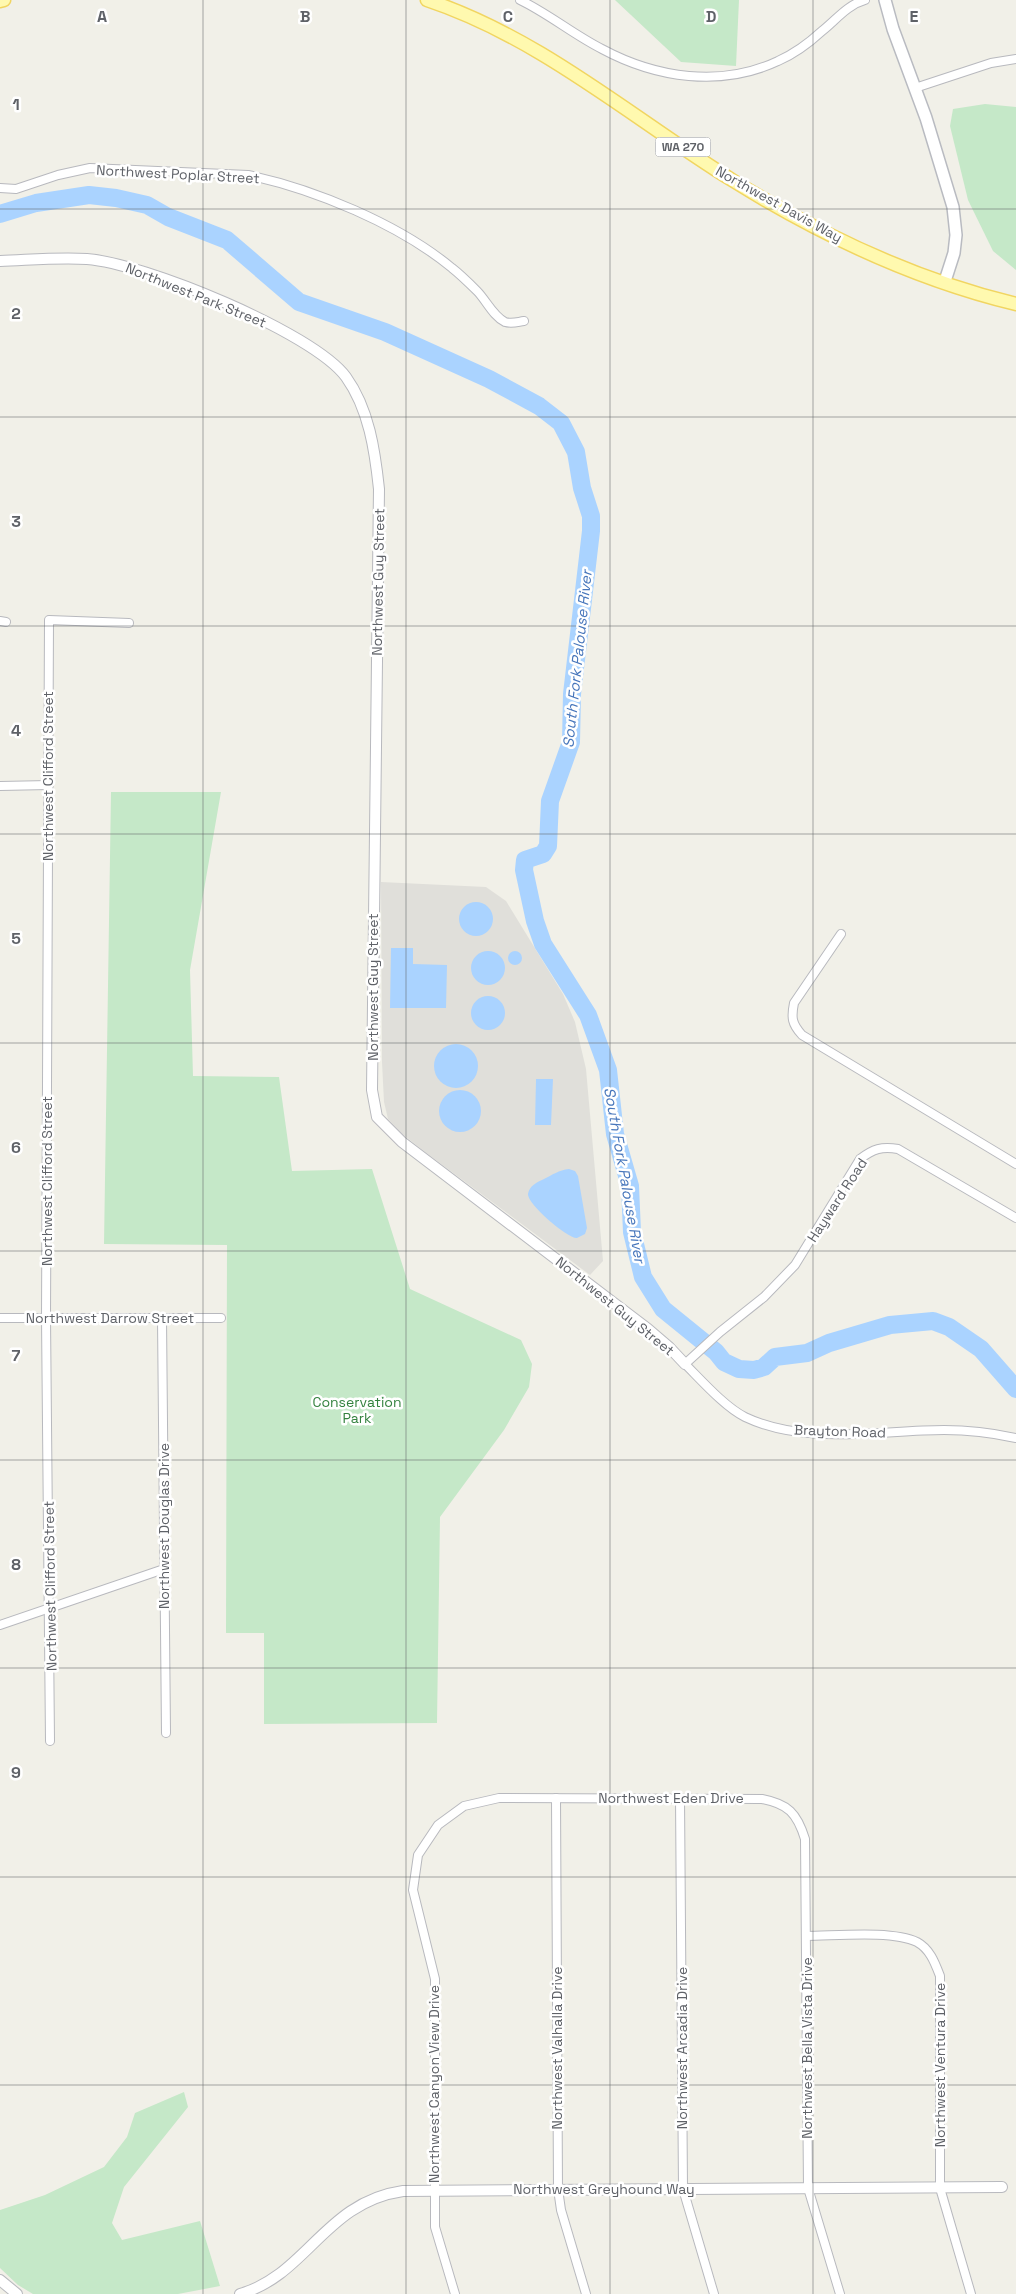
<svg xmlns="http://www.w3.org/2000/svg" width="1016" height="2294" font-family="'Space Grotesk',sans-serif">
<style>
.industrial{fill:#e0dfda}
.green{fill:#c5e8c8}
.water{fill:#aad3ff}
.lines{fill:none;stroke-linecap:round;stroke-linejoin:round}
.river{stroke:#aad3ff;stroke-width:18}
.minor-casing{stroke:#b8b9be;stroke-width:10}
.tertiary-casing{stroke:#b8b9be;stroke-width:12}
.secondary-casing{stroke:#b9bbc1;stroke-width:14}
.primary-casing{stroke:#f1d561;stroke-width:15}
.minor{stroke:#fff;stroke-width:8}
.tertiary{stroke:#fff;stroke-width:10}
.secondary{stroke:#fff;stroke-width:11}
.primary{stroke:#fff9af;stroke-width:12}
.grid{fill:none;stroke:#5f6268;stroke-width:1;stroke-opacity:0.55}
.labels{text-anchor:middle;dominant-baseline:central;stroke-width:5;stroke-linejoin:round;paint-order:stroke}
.shield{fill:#fff;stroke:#8f9195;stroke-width:1}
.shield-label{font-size:12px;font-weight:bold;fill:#5f6268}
.street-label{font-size:14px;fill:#5f6268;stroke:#fff}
.park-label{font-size:14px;fill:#34823f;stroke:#fff}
.water-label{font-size:15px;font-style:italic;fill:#4776bb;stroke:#fff}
.grid-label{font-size:16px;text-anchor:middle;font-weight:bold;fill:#5f6268;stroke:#fff;stroke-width:5;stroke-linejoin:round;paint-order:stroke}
</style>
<rect width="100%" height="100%" fill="#f1f0e8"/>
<path class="industrial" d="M381,882L486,887L506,901L563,994L575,1022L586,1069L603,1261L590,1275L425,1152L401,1133L388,1119L384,1102L382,1062Z"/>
<g class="green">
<path d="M615,0H739L736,66L681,62Z"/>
<path d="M985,104L1016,107V270L993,251L968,200L950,126L953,109Z"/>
<path d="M111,792H221L190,970L193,1076L279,1077L292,1171L372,1169L410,1289L521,1340L532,1364L529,1387L504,1430L440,1517L437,1723L264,1724V1633H226L227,1245L104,1244Z"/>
<path d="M184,2092L188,2107L124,2187L112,2223L122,2240L200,2221L220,2286L178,2294H33L18,2285L0,2268V2210L45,2195L104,2167L127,2137L135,2113Z"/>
</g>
<g class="water">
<circle cx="476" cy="919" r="17"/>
<path d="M391,948H413V964L447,965L446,1008H390Z"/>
<circle cx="515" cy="958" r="7"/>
<circle cx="488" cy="968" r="17"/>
<circle cx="488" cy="1013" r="17"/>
<circle cx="456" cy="1066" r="22"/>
<path d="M536,1079H553L551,1125H535Z"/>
<circle cx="460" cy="1111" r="21"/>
<path d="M569,1169L575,1171L578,1176L587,1228L585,1234L577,1238C568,1239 527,1204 528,1194C529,1186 537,1182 544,1179C552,1175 559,1170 569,1169Z"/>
</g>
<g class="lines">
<path class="river" d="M0,214L36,203L89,195L116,198L147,205L168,217L227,240L299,302L385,332L489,379L539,406L561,423L576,452L582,488L591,516V531L572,694L571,742L550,801L548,846L543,854L525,860L524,870L535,921L543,944L588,1015L608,1070L615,1134L630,1186L632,1232L643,1277L663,1309L716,1352L724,1362L739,1369L754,1370L764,1367L775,1357L807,1353L829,1343L890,1325L933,1321L949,1327L981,1349L1016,1389"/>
<g class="minor-casing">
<g id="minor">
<path d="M520,0C549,14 574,35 602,49C656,78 721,88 778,61C794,54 809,43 822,31C836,20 847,5 865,0"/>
<path d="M915,88L991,63L1016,59"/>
<path d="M0,188L16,189L58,175L90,168L248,175C314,189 399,224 452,268C461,275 469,283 477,291C486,300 493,316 505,322C512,324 517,322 524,321"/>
<path d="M0,621L6,622"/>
<path d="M0,786L49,785"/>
<path d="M841,934L794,1003C791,1018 792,1024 802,1035L1016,1164"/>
<path d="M1016,1218L898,1149C882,1146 873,1149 860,1159L795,1265L764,1297L720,1332L685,1364C702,1381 725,1407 745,1417C806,1446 880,1430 944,1430C968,1430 993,1433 1016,1438"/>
<path d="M0,1318H221"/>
<path d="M162,1319L166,1733"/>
<path d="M0,1625L164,1569"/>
<path d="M50,1741L46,1318L49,620L129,623"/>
<path d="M556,1798L558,2189L561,2210L586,2294"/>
<path d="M680,1798L683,2189L714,2294"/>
<path d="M806,1936C835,1936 892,1930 917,1942C930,1949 935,1963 940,1976V2188L971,2294"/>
<path d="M455,2294L435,2227V1979L413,1890L418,1855L438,1825L464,1806L499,1798L762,1799C788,1804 797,1813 805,1839L808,2188L840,2294"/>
</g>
</g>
<g class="tertiary-casing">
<g id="tertiary">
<path d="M0,261C29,260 59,257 87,259C143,263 313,332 346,377C369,409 375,451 379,489L372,1090L377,1117L402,1142L648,1329L669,1347L685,1364"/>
<path d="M0,2280L17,2294"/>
<path d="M240,2294C307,2275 325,2202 403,2191L1002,2187"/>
</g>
</g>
<g class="secondary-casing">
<path id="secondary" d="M885,0L893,29L926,118L953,207L956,235L954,253L945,281"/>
</g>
<g class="primary-casing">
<g id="primary">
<path d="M427,0C541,38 632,118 732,180C819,234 916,280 1016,304"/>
<path d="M0,1L4,0"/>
</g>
</g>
<use href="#minor" class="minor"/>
<use href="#tertiary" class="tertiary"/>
<use href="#secondary" class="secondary"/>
<use href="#primary" class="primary"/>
</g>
<path class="grid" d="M203,0V2294M406,0V2294M610,0V2294M813,0V2294M0,209H1016M0,417H1016M0,626H1016M0,834H1016M0,1043H1016M0,1251H1016M0,1460H1016M0,1668H1016M0,1877H1016M0,2085H1016"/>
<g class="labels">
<rect class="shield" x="655.5" y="137.5" width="55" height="19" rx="4"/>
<g class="shield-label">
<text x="683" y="147">WA 270</text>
</g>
<g class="street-label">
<text transform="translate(178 174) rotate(3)">Northwest Poplar Street</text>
<text transform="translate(779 204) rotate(29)">Northwest Davis Way</text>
<text transform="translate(196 295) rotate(22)">Northwest Park Street</text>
<text transform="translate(378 582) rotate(-89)">Northwest Guy Street</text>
<text transform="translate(48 776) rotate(-90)">Northwest Clifford Street</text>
<text transform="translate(373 987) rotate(-90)">Northwest Guy Street</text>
<text transform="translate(47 1181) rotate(-90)">Northwest Clifford Street</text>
<text transform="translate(837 1200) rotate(-57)">Hayward Road</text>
<text transform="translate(615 1306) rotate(39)">Northwest Guy Street</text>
<text x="110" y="1318">Northwest Darrow Street</text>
<text transform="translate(840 1431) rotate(2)">Brayton Road</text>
<text transform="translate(164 1526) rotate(-90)">Northwest Douglas Drive</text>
<text transform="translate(50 1586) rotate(-91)">Northwest Clifford Street</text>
<text x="671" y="1798">Northwest Eden Drive</text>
<text transform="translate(557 2048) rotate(-90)">Northwest Valhalla Drive</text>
<text transform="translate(682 2048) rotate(-90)">Northwest Arcadia Drive</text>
<text transform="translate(807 2048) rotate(-90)">Northwest Bella Vista Drive</text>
<text transform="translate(940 2065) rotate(-90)">Northwest Ventura Drive</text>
<text transform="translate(434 2084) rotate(-90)">Northwest Canyon View Drive</text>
<text x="604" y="2189">Northwest Greyhound Way</text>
</g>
<g class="park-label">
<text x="357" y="1402">Conservation<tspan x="357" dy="16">Park</tspan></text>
</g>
<g class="water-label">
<text transform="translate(577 659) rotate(-84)">South Fork Palouse River</text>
<text transform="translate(625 1175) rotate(80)">South Fork Palouse River</text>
</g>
</g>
<g class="grid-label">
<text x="102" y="22">A</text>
<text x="305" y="22">B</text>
<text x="508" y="22">C</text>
<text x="711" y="22">D</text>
<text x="914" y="22">E</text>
<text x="16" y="110">1</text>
<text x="16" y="319">2</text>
<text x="16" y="527">3</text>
<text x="16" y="736">4</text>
<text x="16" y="944">5</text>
<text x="16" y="1153">6</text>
<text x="16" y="1361">7</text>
<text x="16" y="1570">8</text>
<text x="16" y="1778">9</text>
</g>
</svg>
